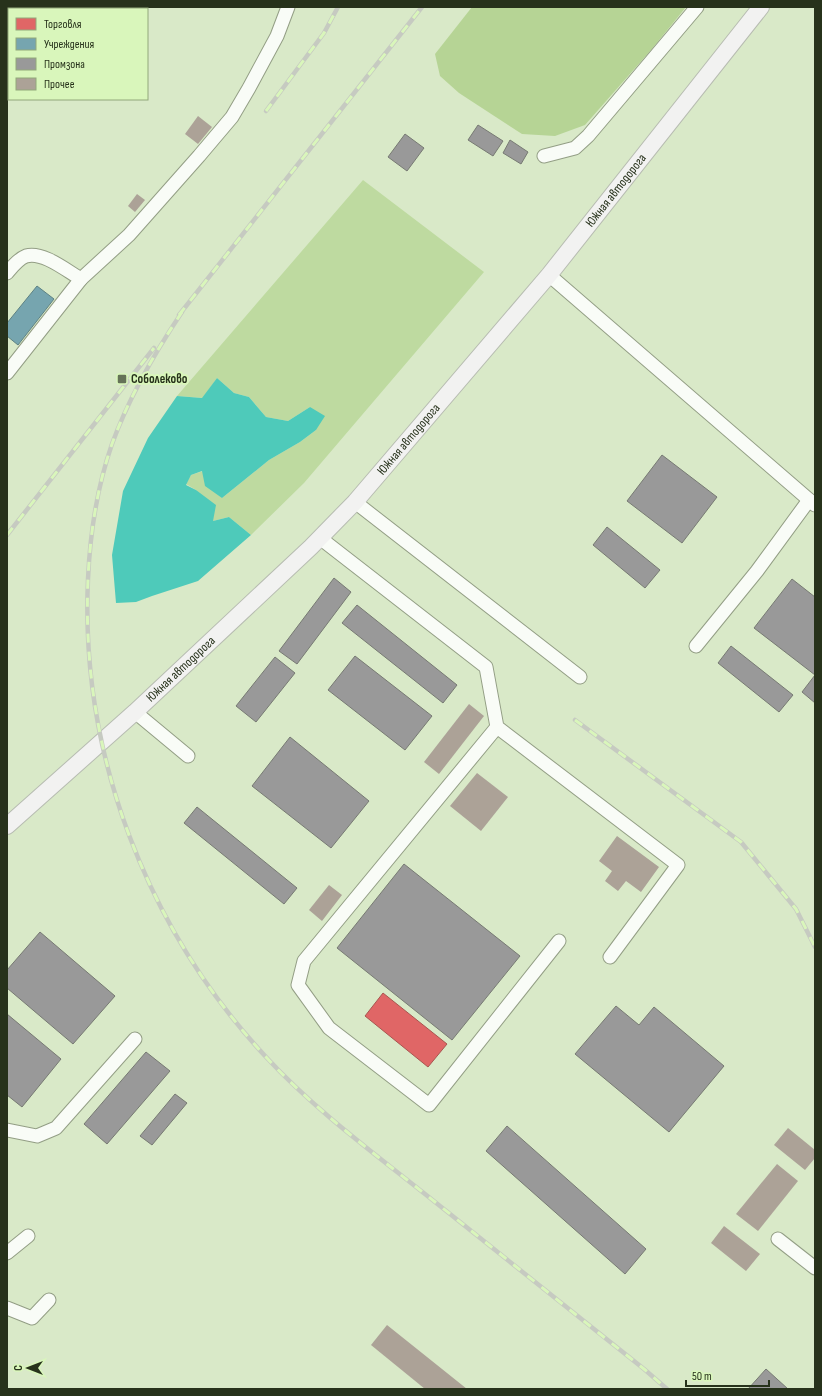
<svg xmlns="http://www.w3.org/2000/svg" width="822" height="1396" font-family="'Sofia Sans Condensed',sans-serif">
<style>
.green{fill:#bedaa0}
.forest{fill:#b6d495}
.water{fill:#4ecaba}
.shops{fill:#e06666;stroke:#a85650}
.public{fill:#76a5af;stroke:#5e8283}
.industry{fill:#999;stroke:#777a73}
.building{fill:#aca297}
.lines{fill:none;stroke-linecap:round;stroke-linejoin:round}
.minor-casing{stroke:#939e85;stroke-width:15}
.major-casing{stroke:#b7bcb1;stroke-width:18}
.minor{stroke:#f9fcf7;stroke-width:13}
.major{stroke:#f2f2f1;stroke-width:16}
.rail-casing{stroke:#c6cac1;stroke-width:4.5}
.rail{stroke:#d9f6bb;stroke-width:3;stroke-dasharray:9;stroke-linecap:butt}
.poi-dot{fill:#657258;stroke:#d9f6bb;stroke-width:1.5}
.labels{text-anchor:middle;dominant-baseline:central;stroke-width:4;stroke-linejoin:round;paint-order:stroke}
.street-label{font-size:13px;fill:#27321b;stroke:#d9f6bb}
.poi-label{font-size:13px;font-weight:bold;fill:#27321b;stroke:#d9f6bb;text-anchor:start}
</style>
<rect width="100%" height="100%" fill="#d9e9c8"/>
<path class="green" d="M363,180L484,272L304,483L251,535L229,517L213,521L196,490L186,484L191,475L203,471L222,498L269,460L300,442L316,430L310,407L288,421L266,417L249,397L234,393L217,378L203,398L177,396Z"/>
<path class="forest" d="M472,7H686L651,50L585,125L555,136L522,134L459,93L440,76L435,54Z"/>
<path class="water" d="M217,378L234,393L249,397L266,417L288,421L310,407L325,416L316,430L300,442L269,460L222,498L205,486L202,471L191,475L186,485L196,490L216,505L213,521L229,517L251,535L198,581L152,596L136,602L116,603L112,555L123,491L148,438L177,396L202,398Z"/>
<path class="shops" d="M383,993L447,1044L428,1067L365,1016Z"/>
<path class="public" d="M37,286L54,299L18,345L7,336V323Z"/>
<g class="industry">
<path d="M478,125L503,141L493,156L468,140Z"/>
<path d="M405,134L424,148L407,171L388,157Z"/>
<path d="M510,140L528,152L521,164L503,153Z"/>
<path d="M662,455L717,497L682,543L627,501Z"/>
<path d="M607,527L660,570L645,588L593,545Z"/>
<path d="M334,578L351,592L297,664L279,651Z"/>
<path d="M792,579L815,597V703L802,692L815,675L754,628Z"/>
<path d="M357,605L457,685L443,703L342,623Z"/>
<path d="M731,646L793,695L779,712L718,663Z"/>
<path d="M355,656L432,716L405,750L328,690Z"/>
<path d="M275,657L295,673L256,722L236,706Z"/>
<path d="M290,737L369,801L331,848L252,786Z"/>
<path d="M197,807L297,888L284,904L184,823Z"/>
<path d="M404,864L520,956L452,1040L337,948Z"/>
<path d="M40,932L115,996L73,1044L7,988V970Z"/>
<path d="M616,1006L639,1025L654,1007L724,1066L669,1132L575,1054Z"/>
<path d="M7,1014L61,1059L22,1107L7,1095Z"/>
<path d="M146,1052L170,1071L107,1144L84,1124Z"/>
<path d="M175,1094L187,1103L152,1145L140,1136Z"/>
<path d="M507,1126L646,1249L625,1274L486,1151Z"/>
<path d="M766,1369L788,1389H748Z"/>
</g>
<g class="building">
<path d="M198,116L212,127L198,144L185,134Z"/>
<path d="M137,194L145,200L135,212L128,206Z"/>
<path d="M469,704L484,716L439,774L424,762Z"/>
<path d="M477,773L508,797L481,831L450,806Z"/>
<path d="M617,836L659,867L641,892L626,881L618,891L605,881L612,871L599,861Z"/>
<path d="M329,885L342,895L322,921L309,910Z"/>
<path d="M788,1128L815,1150V1158L805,1170L774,1145Z"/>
<path d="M777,1164L798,1181L758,1231L736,1214Z"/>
<path d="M724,1226L760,1254L746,1271L711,1243Z"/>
<path d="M387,1325L467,1389H425L371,1345Z"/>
</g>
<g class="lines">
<g class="minor-casing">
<g id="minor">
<path d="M544,156L575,148L588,136L697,7"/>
<path d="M7,273C12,267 18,259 26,256C43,251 67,271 81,279"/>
<path d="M549,275L815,505"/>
<path d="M7,373L81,279L129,235L199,156L232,117L249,88L277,36L288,7"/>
<path d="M355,502L580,677"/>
<path d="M320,538L486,667L497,727L678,865L610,957"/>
<path d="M696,646L757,571L809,500"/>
<path d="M135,712L188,756"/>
<path d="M497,727L304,961L298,985L329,1028L429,1105L559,941"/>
<path d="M7,1130L37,1136L56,1128L135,1039"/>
<path d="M778,1239L815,1268"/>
<path d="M7,1253L28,1236"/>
<path d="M7,1308L32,1318L49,1300"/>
</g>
</g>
<g class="major-casing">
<g id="major">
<path id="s1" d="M7,826L135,712L311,547L355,502L549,275L761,7"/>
</g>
</g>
<use href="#minor" class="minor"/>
<use href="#major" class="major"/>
<g class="rail-casing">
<g id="rail">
<path d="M266,111L324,33L338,7"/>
<path d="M182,312C154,354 129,397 112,444C97,487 90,534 88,579C80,755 147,929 266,1057C313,1108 371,1151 425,1194C498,1252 571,1311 644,1369L667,1389"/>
<path d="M179,315L422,7"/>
<path d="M7,535L154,348"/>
<path d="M575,720L741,842L796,909L815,947"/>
</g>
</g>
<use href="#rail" class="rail"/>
</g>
<rect class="poi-dot" x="117" y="374" width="10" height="10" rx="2"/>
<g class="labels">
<g class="street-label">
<text stroke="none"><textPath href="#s1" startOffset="882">Южная автодорога</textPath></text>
<text stroke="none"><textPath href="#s1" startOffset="558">Южная автодорога</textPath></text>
<text stroke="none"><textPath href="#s1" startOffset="234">Южная автодорога</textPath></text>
</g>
<g class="poi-label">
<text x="131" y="379">Соболеково</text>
</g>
</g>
<rect width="822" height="1396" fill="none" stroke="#27321b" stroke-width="16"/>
<rect x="8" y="8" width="140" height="92" fill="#d9f6bb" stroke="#92a87b"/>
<rect x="16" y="18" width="20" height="12" fill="#e06666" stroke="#92a87b"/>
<text x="44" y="28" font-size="12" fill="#27321b">Торговля</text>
<rect x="16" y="38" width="20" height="12" fill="#76a5af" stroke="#92a87b"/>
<text x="44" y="48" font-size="12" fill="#27321b">Учреждения</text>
<rect x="16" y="58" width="20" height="12" fill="#999999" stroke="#92a87b"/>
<text x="44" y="68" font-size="12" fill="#27321b">Промзона</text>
<rect x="16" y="78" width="20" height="12" fill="#aca297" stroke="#92a87b"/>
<text x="44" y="88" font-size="12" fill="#27321b">Прочее</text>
<g transform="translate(28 1368) rotate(270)" stroke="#d9f6bb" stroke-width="3" paint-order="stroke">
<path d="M0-3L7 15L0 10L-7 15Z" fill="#27321b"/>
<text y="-6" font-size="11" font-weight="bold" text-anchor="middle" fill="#27321b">С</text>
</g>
<path d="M686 1380v6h83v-6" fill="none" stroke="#27321b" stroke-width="2"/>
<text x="692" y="1380" font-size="12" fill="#27321b" stroke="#d9f6bb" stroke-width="3" paint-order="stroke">50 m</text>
</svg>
